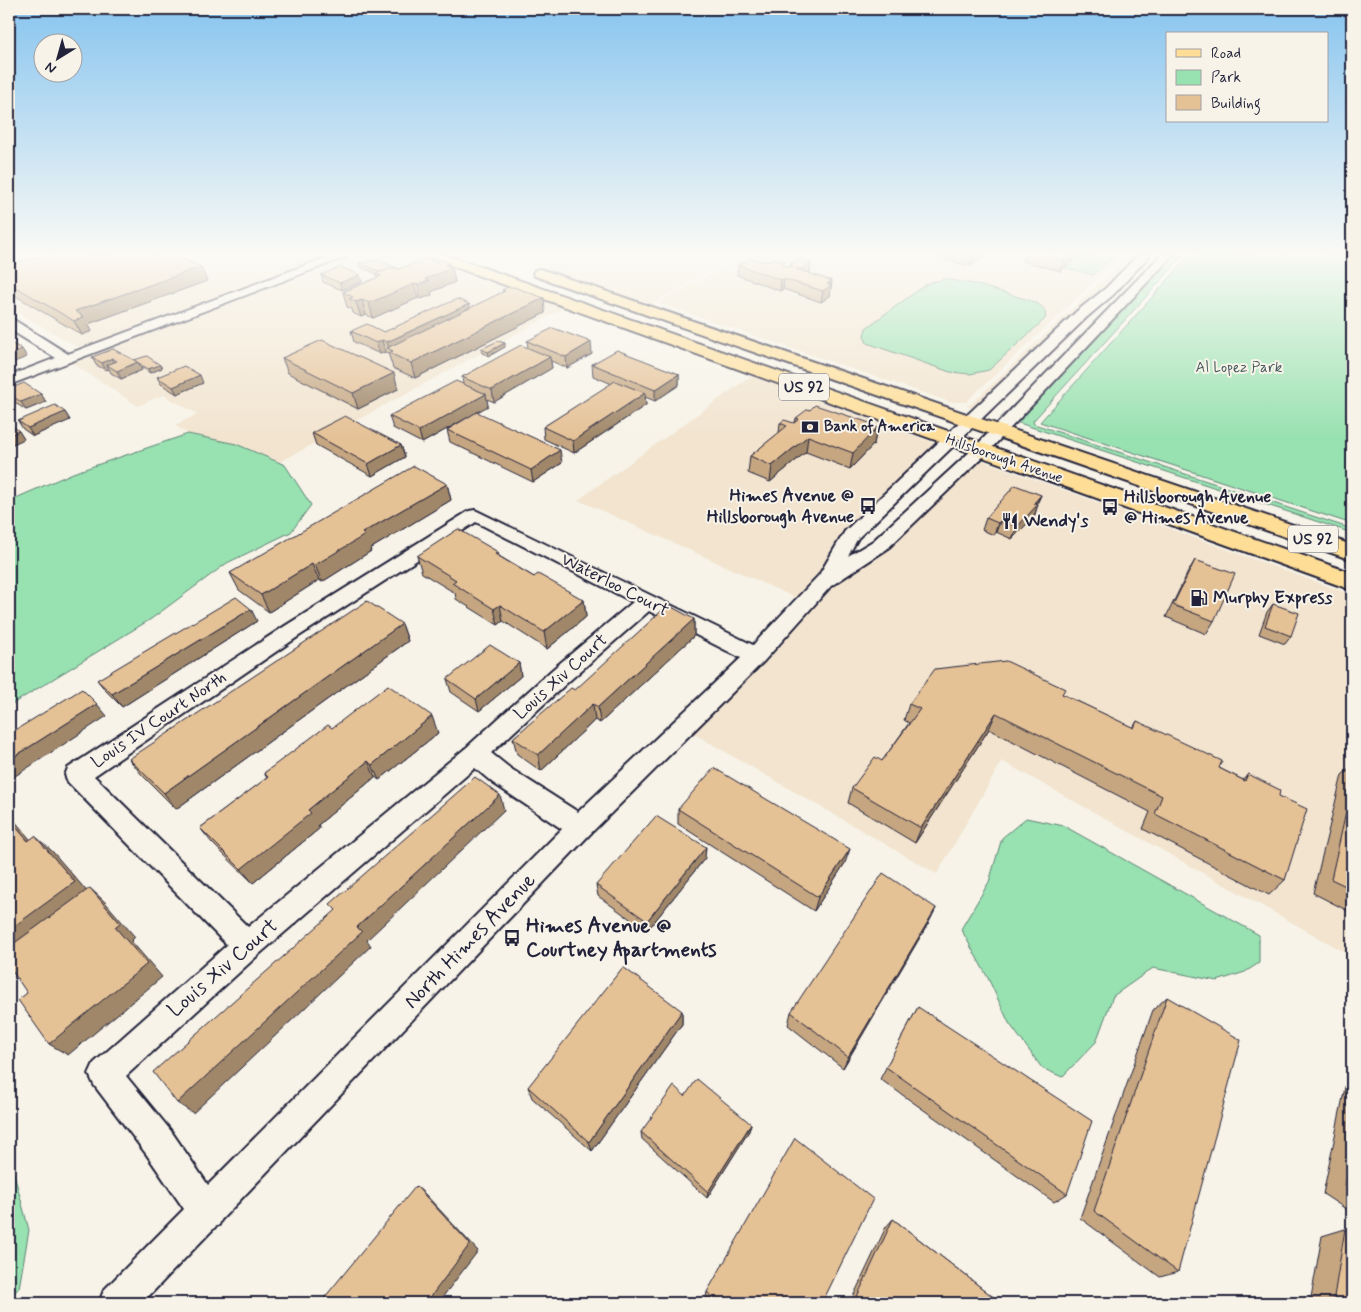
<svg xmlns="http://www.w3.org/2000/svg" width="1361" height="1312" font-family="Mynerve,sans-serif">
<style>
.built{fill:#f2e4cf}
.green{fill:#98e1b0;stroke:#5d8276}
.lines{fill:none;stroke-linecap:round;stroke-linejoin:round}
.minor-casing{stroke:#22223b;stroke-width:4}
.major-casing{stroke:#22223b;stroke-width:4}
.minor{fill:#f7f3e8;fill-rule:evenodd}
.major{fill:#fedd96;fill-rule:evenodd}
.wall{fill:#c5a681;stroke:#22223b}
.shaded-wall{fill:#a08769;stroke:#22223b}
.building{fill:#e5c196;stroke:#22223b}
.labels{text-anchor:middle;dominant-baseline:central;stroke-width:4;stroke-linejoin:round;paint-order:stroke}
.far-park-label{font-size:15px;fill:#455b5e;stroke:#f7f3e8}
.far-poi-label{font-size:15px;font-weight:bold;fill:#22223b;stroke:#f7f3e8;text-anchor:start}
.far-street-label{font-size:15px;fill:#22223b;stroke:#f7f3e8}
.shield{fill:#f7f3e8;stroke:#62616f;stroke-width:1}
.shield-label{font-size:16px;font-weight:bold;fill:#22223b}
.poi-label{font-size:18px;font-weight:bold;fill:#22223b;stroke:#f7f3e8;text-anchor:start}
.street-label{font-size:18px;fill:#22223b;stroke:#f7f3e8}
.near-poi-label{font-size:21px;font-weight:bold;fill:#22223b;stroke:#f7f3e8;text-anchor:start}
.near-street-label{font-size:21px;fill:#22223b;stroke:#f7f3e8}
</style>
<rect width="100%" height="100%" fill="#f7f3e8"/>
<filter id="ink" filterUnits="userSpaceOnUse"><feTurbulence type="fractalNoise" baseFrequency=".02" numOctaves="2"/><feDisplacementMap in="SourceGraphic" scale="10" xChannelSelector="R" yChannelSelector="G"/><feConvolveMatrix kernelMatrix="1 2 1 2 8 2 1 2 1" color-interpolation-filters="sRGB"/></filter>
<g filter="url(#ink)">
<g class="built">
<path d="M9,255H335L71,354L80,348L9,308Z"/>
<path d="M348,255H416L564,308L280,462L236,444L188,434L175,425L198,414L163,395L138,406L69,361Z"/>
<path d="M510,255H739L653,303L655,305L694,319L627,298Z"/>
<path d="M745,255H1123L966,402H950L658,303Z"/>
<path d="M1129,255H1137L1105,289L975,409L966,406L971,404Z"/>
<path d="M751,376L937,444L844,531L818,574L813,577L814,578L796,598L578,500Z"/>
<path d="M981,460L1352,595V956L1002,761L937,874L691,732L834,582L887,549Z"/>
</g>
<g class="green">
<path d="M1080,255L1114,256L1093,275L1065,268Z"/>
<path d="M1175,255H1184L1033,421L1034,424L1352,529V533L1016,422Z"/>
<path d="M1190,255H1352V524L1040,422Z"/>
<path d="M946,279L974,284L1029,300C1038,303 1048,308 1045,319L989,370L970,374L950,372L867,343L864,336L866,328L925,285L931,282Z"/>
<path d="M188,434L236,444L285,465L311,505L291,532L227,563L151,619L9,706V501L73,473Z"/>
<path d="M1026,818L1064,826L1259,935V963L1245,972L1217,981L1153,968L1113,996L1096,1042L1062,1077L1042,1068L1009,1023L988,978L961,929L989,882L1002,838Z"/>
<path d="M9,1155L29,1230L19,1288L9,1298Z"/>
</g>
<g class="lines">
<g class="minor-casing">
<g id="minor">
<path d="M333,255H348L346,257L9,385V376L56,358L9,329V319L14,320L68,354Z"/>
<path d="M1138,255H1150L1114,294L1087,317L858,538L848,556L873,541L974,448L1161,255H1173L986,454L887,549L831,586L764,661L589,835L221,1220L219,1225L215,1227L142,1303H99L104,1290L184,1209L147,1155L94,1085L89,1074L94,1063L227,945L68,782L65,775L68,768L285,626L469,511L475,510L753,645L819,575L845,531L1077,311L1106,288ZM476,522L633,602L553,669L467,747L248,927L94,776L299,636ZM649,611L741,658L578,812L511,769L491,753L569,681ZM475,768L493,783L562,829L208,1185L171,1131L126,1076L257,956Z"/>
</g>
</g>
<g class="major-casing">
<g id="major">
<path d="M428,255H447L1352,573V590L430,258Z"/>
<path d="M540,269L1352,545V560L535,276L533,273L535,270Z"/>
</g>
</g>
<use href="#minor" class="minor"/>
<use href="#major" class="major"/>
</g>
<g class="wall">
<path d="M937,255H986L970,266L936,257Z"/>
<path d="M1024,255H1080L1060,271L1022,261Z"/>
<path d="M798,259L810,274L832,281L830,296L821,302L783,289L780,291L737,275L738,265L766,262L788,267L789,265Z"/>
<path d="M359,263L399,269L450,267L452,268L455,282L431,292L432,295L421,299L418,298L373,318L366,315L361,317L353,313L352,309L347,307L343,292L377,278L376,274H377L360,267Z"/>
<path d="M9,265L207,281L88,324L92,331L82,335L9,292Z"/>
<path d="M321,275H360L362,282L342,290L323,282Z"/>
<path d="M502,290L544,298L545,313L415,378L393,368L388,353L385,352L380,354L354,342L351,331L384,332L469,304L470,308L503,292Z"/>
<path d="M527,341L592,354L567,368L551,361L552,368L494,402L487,399L488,406L422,443L393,428L389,416L463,384L462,377L528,348Z"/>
<path d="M505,347L489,356L482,353L481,349Z"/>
<path d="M92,357L134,360L160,365L162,368L150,373L141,367L142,370L121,379L111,373L109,369L106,370L96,365Z"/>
<path d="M282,358L398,389L358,409L288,373Z"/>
<path d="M592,364L679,374V385L655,401L645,397L646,405L574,453L544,439L543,427L612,384L593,376Z"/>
<path d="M157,377L203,383L177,394L161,384Z"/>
<path d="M9,389L41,394L46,402L26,410L9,399Z"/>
<path d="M810,410L873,424V427L877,428L874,444L850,469L806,452L770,482L748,473L750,456L779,433L780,423H794L795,422L796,418Z"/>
<path d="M65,412L70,420L33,436L23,429L18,421Z"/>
<path d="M447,430L562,463L533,482L450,442Z"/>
<path d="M312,433L401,445L405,457L372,476L316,445Z"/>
<path d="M447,484L451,500L370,549L371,551L322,582L319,580L269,612L239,590L230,573Z"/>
<path d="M1041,495L1037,504H1038L1034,517L1012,539L996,532L994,535L982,530L986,518Z"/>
<path d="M498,552L499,556L534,577L584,600L586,617L547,649L503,621L498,625L456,599L455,593L422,573L417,556Z"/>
<path d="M1195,560L1214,621L1206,634L1166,617L1188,572Z"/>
<path d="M1273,604L1291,636L1285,644L1259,634L1267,612Z"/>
<path d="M694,619V636L600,723L595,720L541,771L517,754L513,738L575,690Z"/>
<path d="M257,621L122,707L107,692L97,680Z"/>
<path d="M402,624L408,641L176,809L142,775L129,759Z"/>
<path d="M519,663L521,676L479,711L451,692L447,679Z"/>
<path d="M1062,694L1133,728L1137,721L1219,768L1243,780L1248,774L1279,796L1285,880L1269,895L1143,829L1150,812L989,729L915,843L848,803L852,788L882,761L909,723L904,720L909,704Z"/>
<path d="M332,728L438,733L379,780L375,777L318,825L320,828L253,883L212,843L200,828L267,778L264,773Z"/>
<path d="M1352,766V913L1313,893L1342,775Z"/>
<path d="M678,809L845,863L814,911L678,824Z"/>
<path d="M705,858L647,931L598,896L596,885Z"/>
<path d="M936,908L929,922L843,1068L788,1025L791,1012Z"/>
<path d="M1167,997L1178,1272L1160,1277L1080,1218L1153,1010Z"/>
<path d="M918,1007L1067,1194L1054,1202L880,1079Z"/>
<path d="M682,1011V1024L592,1151L532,1098L528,1087Z"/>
<path d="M1352,1062V1213L1323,1194L1350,1063Z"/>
<path d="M685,1096L751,1124L749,1131L707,1198L642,1139L641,1132Z"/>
<path d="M893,1219L1001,1303H850L886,1227Z"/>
<path d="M1345,1229L1352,1303H1310L1322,1236Z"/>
<path d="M707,1292L822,1303H713L706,1297Z"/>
</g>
<g class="shaded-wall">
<path d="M975,255H986L970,266L973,256Z"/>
<path d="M1071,255H1080L1060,271L1064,260Z"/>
<path d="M449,263L450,269L452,268L455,282L431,292L432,295L421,299L418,285L445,265Z"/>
<path d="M811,263L810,274L801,279L802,269Z"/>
<path d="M201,267L207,281L88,324L92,331L82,335L74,321L75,311Z"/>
<path d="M360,275L362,282L342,290L340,283Z"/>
<path d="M784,279L783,289L780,291L781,280Z"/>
<path d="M832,281L830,296L821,302L823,291L827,284Z"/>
<path d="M414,284L418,298L373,318L369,303Z"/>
<path d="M544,298L545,313L415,378L411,363Z"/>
<path d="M362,300L366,315L361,317L356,302Z"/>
<path d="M469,304L471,315L393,351L389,348L387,342Z"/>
<path d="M382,340L385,352L380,354L376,343Z"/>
<path d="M591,342L592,354L567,368L566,357Z"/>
<path d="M505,343V347L489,356L488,352Z"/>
<path d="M22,349L27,357L9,364V355Z"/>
<path d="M550,357L552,368L494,402L492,390Z"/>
<path d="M112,358L116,366L107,365L109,369L106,370L102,363Z"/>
<path d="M138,362L142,370L121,379L117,371Z"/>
<path d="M160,365L162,368L150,373L148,369Z"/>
<path d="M394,373L398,389L358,409L353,393Z"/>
<path d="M679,374V385L655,401V390Z"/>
<path d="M200,375L203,383L177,394L173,387Z"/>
<path d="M645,393L646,405L574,453L573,441Z"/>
<path d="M41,394L46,402L26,410L21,402Z"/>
<path d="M486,394L488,406L422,443L419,431Z"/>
<path d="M65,412L70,420L33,436L28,428Z"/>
<path d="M873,424L871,435L877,428L874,444L850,469L853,453L871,426Z"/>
<path d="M19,431L24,439L9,446V435Z"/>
<path d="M808,436L806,452L770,482L772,466Z"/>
<path d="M401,445L405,457L372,476L368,464Z"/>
<path d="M560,450L562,463L533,482L531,470Z"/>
<path d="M447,484L451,500L370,549L371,551L322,582L315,565L362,533Z"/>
<path d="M1041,495L1036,506L1038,504L1034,517L1012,539L1017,527Z"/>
<path d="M1001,520L996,532L994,535L998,523Z"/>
<path d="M312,564L319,580L269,612L261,595Z"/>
<path d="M584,600L586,617L547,649L544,632Z"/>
<path d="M500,605L503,621L498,625L494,609Z"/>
<path d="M251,609L257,621L122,707L112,694Z"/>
<path d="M694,619V636L600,723L598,707Z"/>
<path d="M402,624L408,641L176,809L164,793Z"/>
<path d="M519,663L521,676L479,711L476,699Z"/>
<path d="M97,704L107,716L9,780V760Z"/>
<path d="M593,704L595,720L541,771L538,755Z"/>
<path d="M996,713L989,729L915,843L921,828Z"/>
<path d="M432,716L438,733L379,780L372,765Z"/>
<path d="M368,761L375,777L318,825L320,828L253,883L241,869L308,810Z"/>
<path d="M500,795L504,810L367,940L371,946L193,1113L177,1103L357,927Z"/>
<path d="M9,814L44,856L28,841L9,819Z"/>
<path d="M35,836L52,851L91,896L9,949V930Z"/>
<path d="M706,847L705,858L647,931V921Z"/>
<path d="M850,849L845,863L814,911L818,897Z"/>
<path d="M90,888L105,902L135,937L131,941L162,977L68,1055L49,1044L115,927Z"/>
<path d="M936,908L929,922L843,1068L848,1057Z"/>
<path d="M682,1011V1024L592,1151L589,1142Z"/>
<path d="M751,1124L749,1131L707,1198L708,1192Z"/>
<path d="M416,1186L425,1194L478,1251L438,1303H426Z"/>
</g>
<g class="building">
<path d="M42,255H173L201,267L75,311L84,317L74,321L9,283V265Z"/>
<path d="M1041,255H1071L1064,260Z"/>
<path d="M427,258L437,262L442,260L449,263L445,265L452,268L425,279L429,281L418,285L414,284L369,303L362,300L356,302L349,299L353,297L343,292L381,276L376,274L394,267L399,269Z"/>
<path d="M751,258L766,262L773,258L786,262L782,265L790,267L793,266L789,265L798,259L811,263L802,269H796L832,281L827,284L831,285L823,291L784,279L781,280L738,265Z"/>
<path d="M377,260L399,269L394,267L381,272L359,263Z"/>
<path d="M341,267L360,275L340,283L321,275Z"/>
<path d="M508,287H514L544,298L411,363L389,353L393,351L387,348L505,291L502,290Z"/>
<path d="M457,299L469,304L387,342L382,340L376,343L351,331L367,324L384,332Z"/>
<path d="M553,328L591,342L566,357L527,341Z"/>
<path d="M322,340L394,373L353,393L282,358Z"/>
<path d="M498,341L505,343L488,352L481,349Z"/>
<path d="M9,342L22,349L9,355Z"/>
<path d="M521,345L550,357L492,390L462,377Z"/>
<path d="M113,349L138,362L117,371L107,365L117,361L112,358L102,363L92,357Z"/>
<path d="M617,350L679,374L655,390L592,364Z"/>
<path d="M147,356L160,365L148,369L134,360Z"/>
<path d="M184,366L200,375L173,387L157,377Z"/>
<path d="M456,381L486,394L419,431L389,416Z"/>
<path d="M615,381L645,393L573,441L543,427Z"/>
<path d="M24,383L41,394L21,402L9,394V389Z"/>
<path d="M55,405L65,412L28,428L18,421Z"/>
<path d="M815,405L873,424L871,426L877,428L853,453L808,436L772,466L750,456L787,426L780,423L784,420L794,423L799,419L796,418L808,409L810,410Z"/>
<path d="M477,412L560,450L531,470L447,430Z"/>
<path d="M345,416L401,445L368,464L312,433Z"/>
<path d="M10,424L19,431L9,435V425Z"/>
<path d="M414,466L447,484L362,533L365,535L315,565L312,564L261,595L230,573Z"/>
<path d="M1015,485L1041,495L1034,503L1038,504L1017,527L1001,520L998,523L986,518Z"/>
<path d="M458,529L498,552L495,554L534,577L538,574L584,600L544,632L500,605L494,609L452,583L456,580L417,556Z"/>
<path d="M1195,560L1235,574L1214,621L1173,605Z"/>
<path d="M236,597L251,609L112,694L97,680Z"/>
<path d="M367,601L402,624L164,793L129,759Z"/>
<path d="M1273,604L1299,613L1291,636L1265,626Z"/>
<path d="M668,605L694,619L598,707L593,704L538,755L513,738L571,688L575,690Z"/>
<path d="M490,645L519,663L476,699L447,679Z"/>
<path d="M1006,661L1065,689L1062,694L1134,728L1137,721L1222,761L1219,768L1245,781L1248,774L1280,790L1279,796L1307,809L1285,880L1155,814L1162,796L996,713L921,828L852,788L875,757L882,761L920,709L909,704L935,669Z"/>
<path d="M388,685L432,716L372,765L368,761L308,810L311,813L241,869L200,828L268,777L264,773L328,725L332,728Z"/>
<path d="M82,689L97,704L9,760V734Z"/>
<path d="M714,768L850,849L818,897L678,809Z"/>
<path d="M475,777L500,795L357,927L362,932L177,1103L153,1072L336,910L330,904Z"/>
<path d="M1352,786V889L1331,879Z"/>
<path d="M656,816L706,847L647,921L596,885Z"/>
<path d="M9,819L28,841L35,836L75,882L9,930Z"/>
<path d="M883,873L936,908L848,1057L791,1012Z"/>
<path d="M90,888L120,923L115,927L147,964L49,1044L18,1000L27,993L9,966V947Z"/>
<path d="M623,967L682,1011L589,1142L528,1087Z"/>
<path d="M1167,997L1241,1040L1178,1272L1094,1211Z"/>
<path d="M918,1007L1092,1121L1067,1194L886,1067Z"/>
<path d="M697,1079L751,1124L708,1192L641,1132L674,1086L685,1096Z"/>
<path d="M795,1138L873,1199L822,1303H719L707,1292Z"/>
<path d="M1352,1148V1190L1345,1186Z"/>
<path d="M416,1186L470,1244L426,1303H320Z"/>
<path d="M893,1219L1001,1303H854Z"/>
<path d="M1345,1229L1352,1234V1303H1333Z"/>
</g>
</g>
<linearGradient id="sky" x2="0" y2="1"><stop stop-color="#87c4ef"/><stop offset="0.58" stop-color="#fbfaf5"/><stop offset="1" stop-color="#fbfaf5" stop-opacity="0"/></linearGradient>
<rect width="1361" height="438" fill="url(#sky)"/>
<defs>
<g id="bank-bare" transform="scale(1.35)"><path d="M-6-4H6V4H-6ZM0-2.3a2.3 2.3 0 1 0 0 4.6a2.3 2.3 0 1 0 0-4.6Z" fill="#22223b" stroke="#f7f3e8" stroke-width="2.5" paint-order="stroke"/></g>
<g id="bus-bare" transform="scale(1.35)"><path d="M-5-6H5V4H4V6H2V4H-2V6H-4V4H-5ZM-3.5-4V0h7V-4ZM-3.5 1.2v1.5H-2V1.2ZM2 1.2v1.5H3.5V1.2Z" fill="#22223b" stroke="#f7f3e8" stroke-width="2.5" paint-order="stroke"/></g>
<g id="restaurant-bare" transform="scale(1.35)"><path d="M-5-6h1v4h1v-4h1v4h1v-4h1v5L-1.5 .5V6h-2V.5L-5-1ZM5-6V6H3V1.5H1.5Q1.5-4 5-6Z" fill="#22223b" stroke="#f7f3e8" stroke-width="2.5" paint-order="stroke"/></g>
<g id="fuel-bare" transform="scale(1.35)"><path d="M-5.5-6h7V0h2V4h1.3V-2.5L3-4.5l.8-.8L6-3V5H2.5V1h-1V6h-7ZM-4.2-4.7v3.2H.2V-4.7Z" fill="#22223b" stroke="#f7f3e8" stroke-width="2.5" paint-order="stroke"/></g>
</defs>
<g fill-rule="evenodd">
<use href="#bank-bare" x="810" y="427"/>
<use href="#bus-bare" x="868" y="506"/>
<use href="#bus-bare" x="1110" y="507"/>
<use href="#restaurant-bare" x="1010" y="521"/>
<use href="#fuel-bare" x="1199" y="598"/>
<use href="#bus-bare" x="512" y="938"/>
</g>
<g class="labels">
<g class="far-park-label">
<text x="1239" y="368">Al Lopez Park</text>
</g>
<g class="far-poi-label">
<text x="824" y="427">Bank of America</text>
</g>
<g class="far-street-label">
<text transform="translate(1004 459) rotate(19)">Hillsborough Avenue</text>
</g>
<g class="shield">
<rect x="779" y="373.5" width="50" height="27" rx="4"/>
<rect x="1288" y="525.5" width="50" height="27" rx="4"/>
</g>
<g class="shield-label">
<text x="804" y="387">US 92</text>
<text x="1313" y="539">US 92</text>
</g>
<g class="poi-label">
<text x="854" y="496" text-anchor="end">Himes Avenue @<tspan x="854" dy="21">Hillsborough Avenue</tspan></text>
<text x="1124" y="497">Hillsborough Avenue<tspan x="1124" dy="21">@ Himes Avenue</tspan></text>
<text x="1024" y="521">Wendy's</text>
<text x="1213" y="598">Murphy Express</text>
</g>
<g class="street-label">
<text transform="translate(615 585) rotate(27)">Waterloo Court</text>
<text transform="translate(561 677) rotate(-42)">Louis Xiv Court</text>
<text transform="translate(159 720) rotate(-34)">Louis IV Court North</text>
</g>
<g class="near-poi-label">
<text x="526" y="926">Himes Avenue @<tspan x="526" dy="24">Courtney Apartments</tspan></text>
</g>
<g class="near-street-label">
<text transform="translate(470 941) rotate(-46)">North Himes Avenue</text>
<text transform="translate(223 968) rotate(-41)">Louis Xiv Court</text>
</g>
</g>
<rect width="1361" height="1312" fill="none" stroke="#f7f3e8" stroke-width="30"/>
<rect x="15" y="15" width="1331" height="1282" fill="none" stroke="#22223b" stroke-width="2" filter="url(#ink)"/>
<rect x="1166" y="32" width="162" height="90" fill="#f7f3e8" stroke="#a29fa3"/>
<rect x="1176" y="49" width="25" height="8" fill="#fedd96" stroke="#a29fa3"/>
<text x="1211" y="58" font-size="15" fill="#22223b">Road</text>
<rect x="1176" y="70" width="25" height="15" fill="#98e1b0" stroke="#a29fa3"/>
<text x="1211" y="82" font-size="15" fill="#22223b">Park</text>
<rect x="1176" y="95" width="25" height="15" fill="#e5c196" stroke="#a29fa3"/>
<text x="1211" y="108" font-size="15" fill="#22223b">Building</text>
<g transform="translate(58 58) rotate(217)"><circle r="24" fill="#f7f3e8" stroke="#a29fa3"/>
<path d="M0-4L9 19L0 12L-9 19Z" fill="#22223b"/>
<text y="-8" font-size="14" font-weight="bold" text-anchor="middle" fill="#22223b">N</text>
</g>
</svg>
